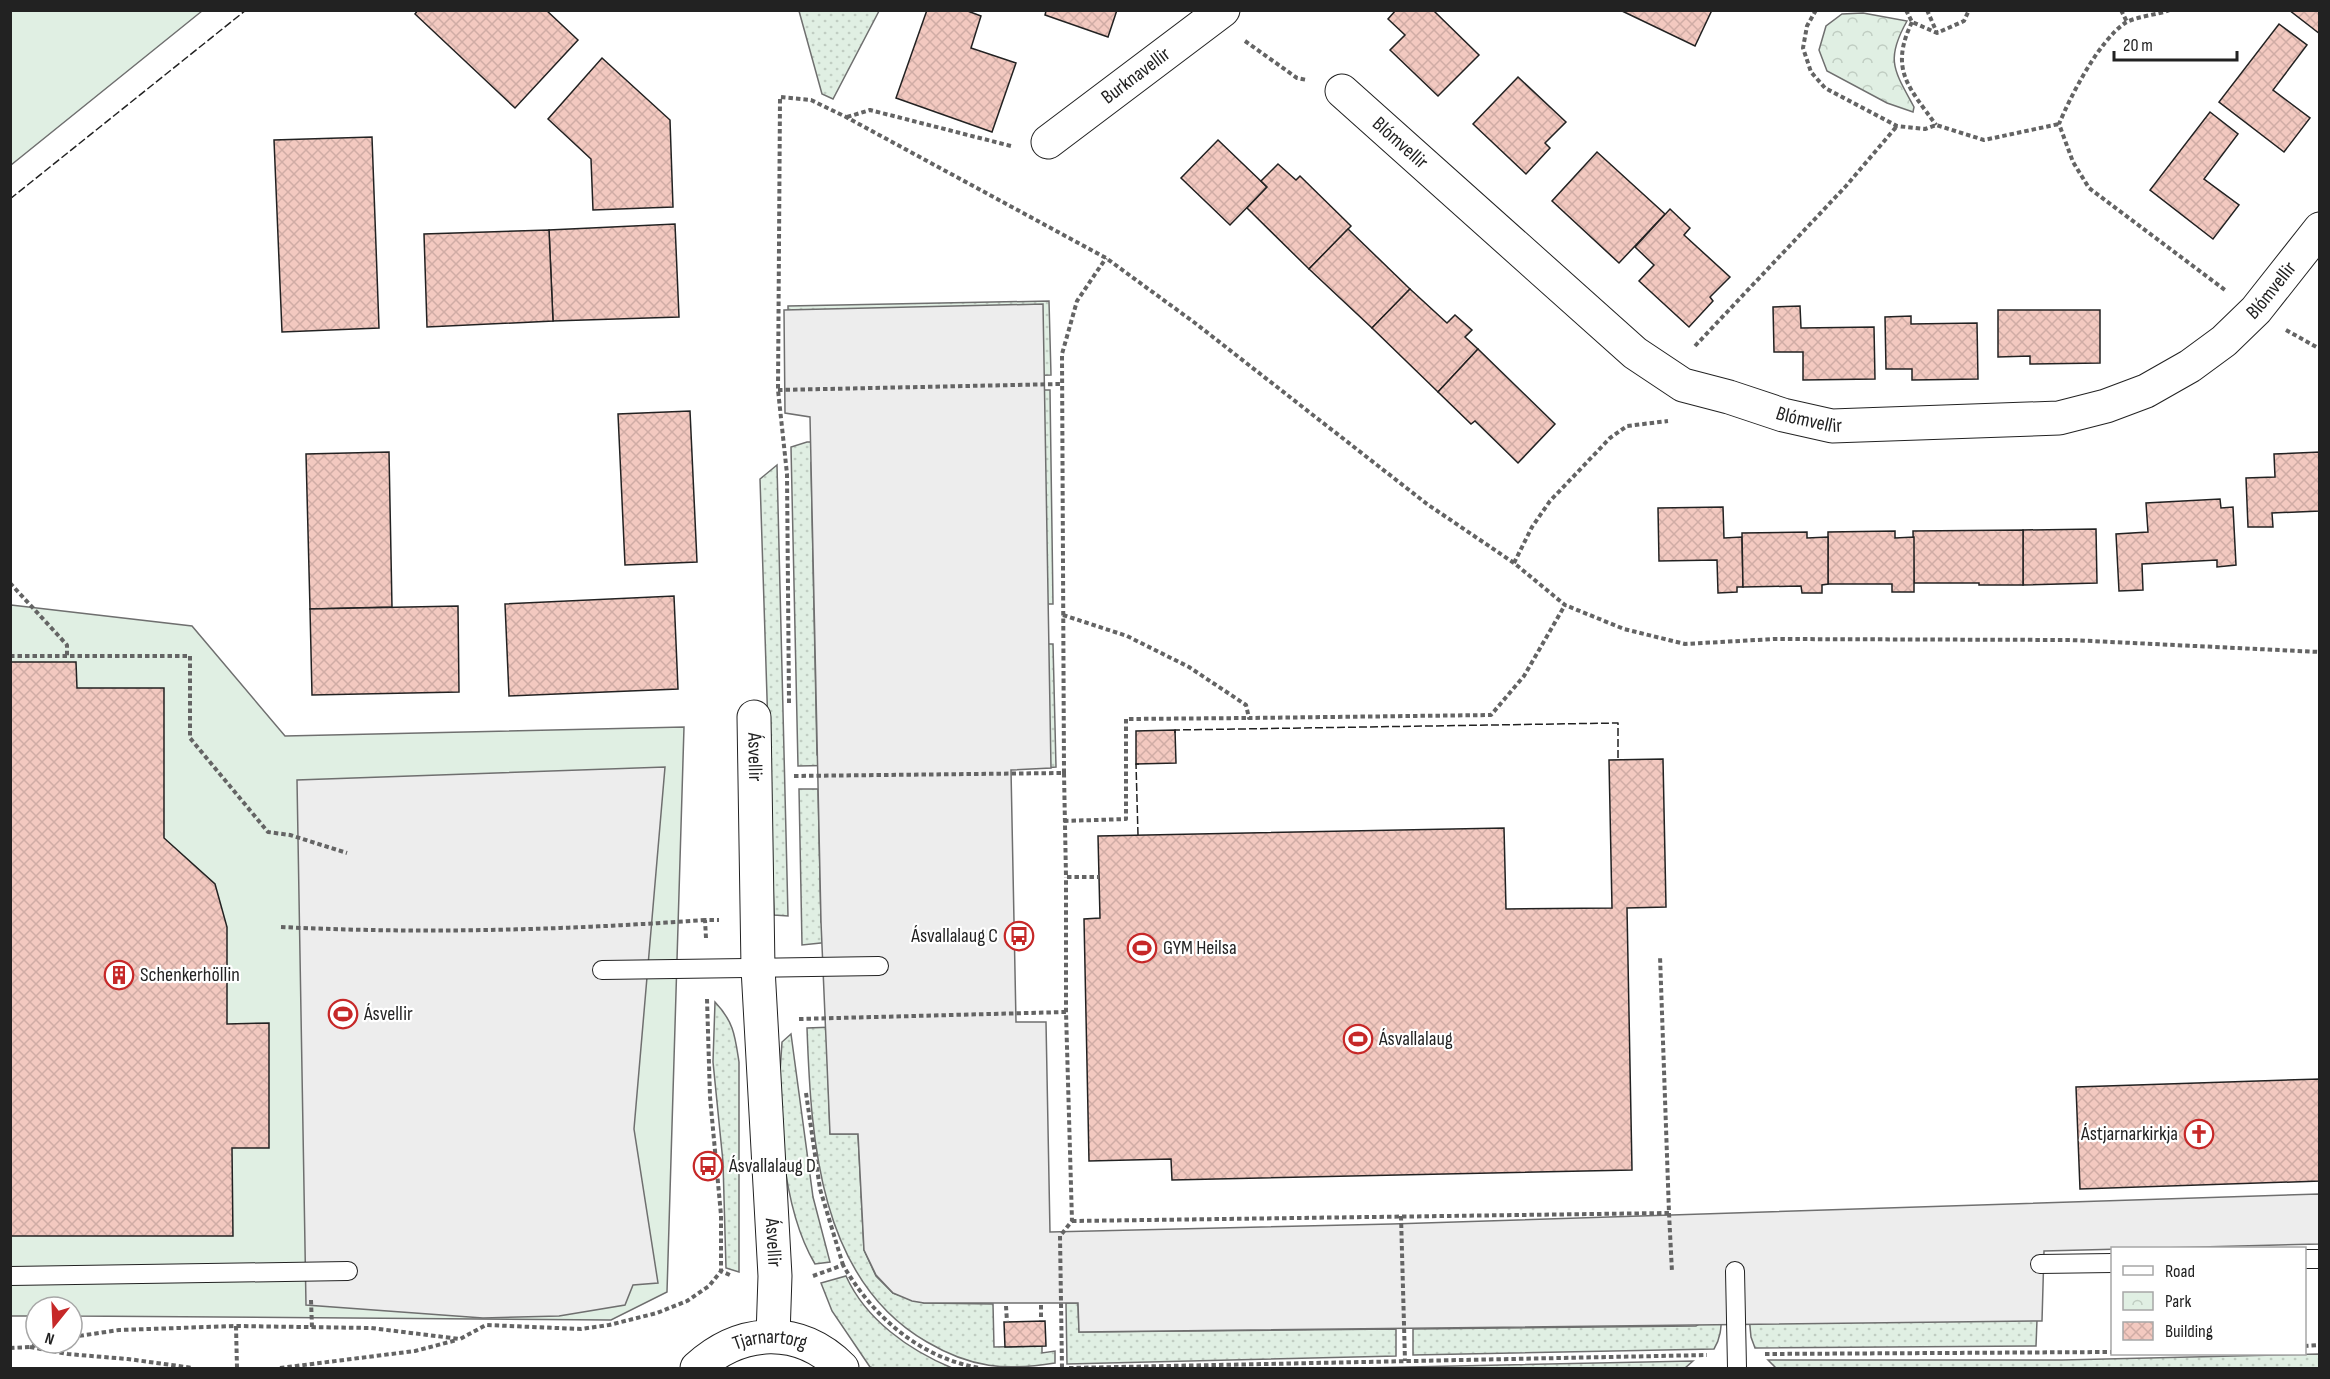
<svg xmlns="http://www.w3.org/2000/svg" width="2330" height="1379" font-family="'Sofia Sans Condensed',sans-serif">
<style>
.grass{fill:url(#grass-dots);stroke:#6f6f6f;stroke-width:1.5}
.park{fill:url(#park-crowns);stroke:#6f6f6f;stroke-width:1.5}
.pitch{fill:#e0efe3;stroke:#6f6f6f;stroke-width:1.5}
.parking{fill:#ededed;stroke:#6f6f6f;stroke-width:1.5}
.building{fill:url(#building-cross-hatch);stroke:#222;stroke-width:1.5}
.lines{fill:none;stroke-linecap:round;stroke-linejoin:round}
.lane-casing{stroke:#222;stroke-width:20}
.street-casing{stroke:#222;stroke-width:35}
.secondary-casing{stroke:#222;stroke-width:35}
.path{stroke:#646464;stroke-width:4;stroke-dasharray:4.5 3;stroke-linecap:butt}
.lane{stroke:#fff;stroke-width:18}
.street{stroke:#fff;stroke-width:33}
.secondary{stroke:#fff;stroke-width:33}
.fence{stroke:#222;stroke-width:1.5;stroke-dasharray:8 3;stroke-linecap:butt}
.labels{text-anchor:middle;dominant-baseline:central;stroke-width:4.5;stroke-linejoin:round;paint-order:stroke}
.street-label{font-size:20px;fill:#222;stroke:#fff}
.poi-label{font-size:20px;fill:#222;stroke:#fff;text-anchor:start}
</style>
<defs>
<pattern id="grass-dots" width="8" height="8" patternUnits="userSpaceOnUse" patternTransform="scale(1.5)"><rect width="8" height="8" fill="#e0efe3"/><path d="M2 2h.1M6 6h.1" fill="none" stroke="#c0cdc2" stroke-width="1.8" stroke-linecap="round"/></pattern>
<pattern id="park-crowns" width="20" height="18" patternUnits="userSpaceOnUse" patternTransform="scale(1.5)"><rect width="20" height="18" fill="#e0efe3"/><path d="M2 6a3 3 0 1 1 6 0M12 15a3 3 0 1 1 6 0" fill="none" stroke="#c0cdc2"/></pattern>
<pattern id="building-cross-hatch" width="8" height="8" patternUnits="userSpaceOnUse" patternTransform="scale(1.5)"><rect width="8" height="8" fill="#f3c9c0"/><path d="M0 0l8 8M0 8l8-8" fill="none" stroke="#d0aca5"/></pattern>
</defs>
<rect width="100%" height="100%" fill="#fff"/>
<g class="grass">
<path d="M799,11H879L833,99L822,94Z"/>
<path d="M1049,301L1051,375L789,381L788,306Z"/>
<path d="M1035,390H1050L1053,604H1038Z"/>
<path d="M807,442H820L811,463L817,755L850,765L798,766L791,447Z"/>
<path d="M777,465L788,916L774,915L760,479Z"/>
<path d="M1041,644H1053L1056,767L1043,768Z"/>
<path d="M799,789H818L821,922L830,942L802,945Z"/>
<path d="M715,1002C734,1022 735,1036 739,1062V1272L726,1268L723,1162L713,1062Z"/>
<path d="M863,1026L827,1040L830,1134H858L864,1250L876,1276L893,1293L924,1303L993,1304L994,1347L1042,1346V1353L1055,1351V1363C1005,1371 971,1368 927,1342C819,1280 811,1140 807,1028Z"/>
<path d="M791,1034L813,1197L830,1262L815,1264C781,1207 776,1107 782,1042Z"/>
<path d="M846,1276C866,1320 909,1350 952,1368H873L870,1367L832,1311L821,1283Z"/>
<path d="M1066,1303H1078L1079,1332L1396,1329V1356L1067,1364Z"/>
<path d="M1722,1309C1721,1324 1722,1336 1714,1349L1413,1355V1329L1696,1326Z"/>
<path d="M1749,1316L2037,1320L2036,1346L1755,1348L1751,1337Z"/>
<path d="M2319,1354V1368H1776L1768,1360H2062Z"/>
<path d="M1693,1361L1685,1368H1361Z"/>
</g>
<path class="park" d="M1863,13L1907,21C1885,60 1894,70 1914,107L1913,112L1887,103L1827,71L1819,50L1826,26L1842,14Z"/>
<g class="pitch">
<path d="M11,10H202V11L11,165Z"/>
<path d="M11,605L192,626L285,736L684,727L667,1292L611,1320L72,1316V1307H36V1316H11Z"/>
</g>
<g class="parking">
<path d="M1043,304L1051,768L1011,770L1016,1022H1046L1050,1232L1392,1224L2319,1194V1244L2044,1251L2042,1321L1079,1332L1078,1303H924L912,1301L893,1293L876,1275L864,1250L858,1134H830L821,922L810,417L785,413L784,310Z"/>
<path d="M665,767L634,1129L658,1283L633,1285L625,1305L559,1316L483,1318L306,1305L297,780Z"/>
</g>
<g class="building">
<path d="M418,10H546L578,40L515,108L415,14Z"/>
<path d="M927,10H965L981,16L971,48L1016,63L992,132L896,98Z"/>
<path d="M1043,10H1117L1108,37L1045,15L1046,11Z"/>
<path d="M1396,10H1437L1435,12L1479,55L1438,96L1390,50L1405,35L1388,19Z"/>
<path d="M1620,10H1712L1695,46Z"/>
<path d="M2289,10H2320V34Z"/>
<path d="M2279,24L2307,45L2273,90L2310,118L2284,152L2219,102Z"/>
<path d="M602,58L670,120L673,207L593,210L591,159L548,119Z"/>
<path d="M1518,77L1566,122L1545,143L1550,148L1526,174L1473,124Z"/>
<path d="M2210,112L2238,134L2204,179L2239,205L2213,239L2150,190Z"/>
<path d="M372,137L379,328L282,332L274,140Z"/>
<path d="M1218,140L1267,187L1230,225L1181,178Z"/>
<path d="M1597,152L1665,214L1619,263L1552,201Z"/>
<path d="M1278,164L1296,180L1300,176L1351,226L1309,269L1247,208L1267,187L1261,181Z"/>
<path d="M1670,209L1690,228L1684,235L1730,277L1710,297L1713,301L1689,327L1639,281L1654,265L1635,247Z"/>
<path d="M675,224L679,317L553,321L549,230Z"/>
<path d="M1348,229L1410,289L1372,328L1309,269Z"/>
<path d="M549,230L553,321L427,327L424,234Z"/>
<path d="M1410,289L1447,323L1455,315L1472,330L1465,337L1478,349L1438,392L1372,328Z"/>
<path d="M1800,306L1801,328L1874,327L1875,379L1803,380V352H1774L1773,307Z"/>
<path d="M1998,310H2100V363L2030,364V356L1998,357Z"/>
<path d="M1911,316V324L1977,323L1978,379L1912,380V369H1886L1885,317Z"/>
<path d="M1478,349L1555,424L1518,463L1475,421L1471,424L1438,392Z"/>
<path d="M690,411L697,562L625,565L618,414Z"/>
<path d="M389,452L392,607L310,609L306,454Z"/>
<path d="M2320,452V511L2272,513L2273,527H2248L2246,478L2275,477L2274,454Z"/>
<path d="M2220,499L2221,508L2233,507L2236,565L2217,567V560L2142,564L2143,590L2119,591L2116,534L2148,532L2146,503Z"/>
<path d="M1723,507L1724,538L1742,537L1743,587H1737V592L1718,593L1717,560L1659,561L1658,508Z"/>
<path d="M2096,529L2097,583L2023,585V530Z"/>
<path d="M2023,530V585H1979V583H1914L1913,531Z"/>
<path d="M1895,531V538L1914,537V592H1892V584H1828V532Z"/>
<path d="M1807,532V538L1828,537V584L1822,585V593H1802L1801,586L1743,587L1742,533Z"/>
<path d="M674,596L678,689L509,696L505,604Z"/>
<path d="M458,606L459,692L312,695L310,609Z"/>
<path d="M10,662H76L77,688H164V838L215,884L227,927V1024L269,1023V1148H232L233,1236H10Z"/>
<path d="M1175,730L1176,763L1136,764V731Z"/>
<path d="M1663,759L1666,907L1627,908L1632,1170L1172,1180L1171,1159L1089,1161L1084,919L1100,918L1098,836L1504,828L1506,909L1612,908L1609,760Z"/>
<path d="M2320,1079V1181L2080,1189L2076,1087Z"/>
<path d="M1045,1321L1046,1346L1005,1347L1004,1322Z"/>
</g>
<g class="lines">
<g class="lane-casing">
<g id="lane">
<path d="M602,970L879,966"/>
<path d="M2304,1259H2320"/>
<path d="M2040,1264L2112,1263"/>
<path d="M1735,1271L1737,1368"/>
<path d="M10,1276L348,1271"/>
</g>
</g>
<g class="street-casing">
<g id="street">
<path id="s1" d="M1342,91L1635,353L1683,385L1729,397L1783,415L1832,426L2059,418L2106,406L2146,391L2190,366L2224,341L2256,310L2320,229"/>
<path id="s2" d="M1048,142L1223,10"/>
<path id="s3" d="M754,717L758,968L775,1276L773,1336"/>
</g>
</g>
<g class="secondary-casing">
<g id="secondary">
<path id="s4" d="M697,1368C741,1328 799,1325 842,1368"/>
</g>
</g>
<g class="path">
<path d="M1816,10L1807,26L1803,48L1811,72L1825,88L1897,126L1925,129L1936,125L1984,140L2059,124"/>
<path d="M1906,10L1912,22L1937,33L1964,21L1969,10"/>
<path d="M1927,10L1937,33"/>
<path d="M2121,10L2127,22"/>
<path d="M2170,10C2157,15 2137,16 2125,23C2099,41 2071,95 2059,124L2073,162L2089,188L2225,290"/>
<path d="M1912,22C1889,70 1909,87 1936,125"/>
<path d="M1245,41L1297,78L1307,80"/>
<path d="M847,117L870,110L1011,146"/>
<path d="M2286,330L2320,349"/>
<path d="M1695,346L1846,186L1897,126"/>
<path d="M778,390L1061,384"/>
<path d="M1514,563L1532,527L1550,501L1610,438L1627,426L1668,421"/>
<path d="M10,583L67,645V656"/>
<path d="M1063,615L1127,636L1189,667L1246,705L1249,718L1491,715L1524,676L1565,605"/>
<path d="M10,656H190V738L268,832L290,835L347,853"/>
<path d="M789,703L787,474L778,390L780,97L811,100L846,117L1106,258L1195,323L1427,504L1514,563L1565,605L1624,629L1685,644L1775,639L2070,640L2320,652"/>
<path d="M1064,773L1062,354L1077,301L1106,258"/>
<path d="M794,776L1064,773L1066,877H1099"/>
<path d="M1064,821L1126,819V719L1249,718"/>
<path d="M281,927C423,934 564,930 705,920"/>
<path d="M706,938L705,920H719"/>
<path d="M707,999L710,1097L721,1215V1271"/>
<path d="M799,1019L1066,1012"/>
<path d="M806,1093L820,1189L843,1265"/>
<path d="M1669,1213L1672,1272"/>
<path d="M1401,1216L1405,1361"/>
<path d="M1072,1221L1669,1213L1660,956"/>
<path d="M813,1276L843,1265C873,1317 920,1358 980,1368"/>
<path d="M311,1300L312,1327"/>
<path d="M1041,1305V1321"/>
<path d="M1006,1306L1007,1322"/>
<path d="M236,1326L237,1368"/>
<path d="M72,1337L119,1330L236,1326L371,1328L460,1339L486,1325L581,1329L609,1325L657,1313L687,1301L709,1286L721,1271L732,1276"/>
<path d="M2304,1346L2320,1345"/>
<path d="M30,1347L68,1354L128,1359L193,1368"/>
<path d="M10,1348L30,1347L43,1343"/>
<path d="M1765,1354L2112,1352"/>
<path d="M280,1368L415,1351L457,1340"/>
<path d="M1062,1368L1060,1236L1072,1221L1066,1012V877"/>
<path d="M1069,1368L1707,1355"/>
</g>
<use href="#lane" class="lane"/>
<use href="#street" class="street"/>
<use href="#secondary" class="secondary"/>
<g class="fence">
<path d="M10,199L246,10"/>
<path d="M1175,733V730L1618,723V760"/>
<path d="M1138,835L1136,764H1140"/>
</g>
</g>
<defs>
<g id="bus-ring" transform="scale(1.5)"><circle r="9.5" fill="#fff" stroke="#c62828" stroke-width="1.5"/><path d="M-5-6H5V4H4V6H2V4H-2V6H-4V4H-5ZM-3.5-4V0h7V-4ZM-3.5 1.2v1.5H-2V1.2ZM2 1.2v1.5H3.5V1.2Z" fill="#c62828"/></g>
<g id="stadium-ring" transform="scale(1.5)"><circle r="9.5" fill="#fff" stroke="#c62828" stroke-width="1.5"/><path d="M0-5a6.5 5 0 1 0 0 10a6.5 5 0 1 0 0-10ZM-3.5-1.8h7v3.6h-7Z" fill="#c62828"/></g>
<g id="building-ring" transform="scale(1.5)"><circle r="9.5" fill="#fff" stroke="#c62828" stroke-width="1.5"/><path d="M-4-6H4V6H1V3H-1V6H-4ZM-2.5-4.3h1.7v1.8h-1.7ZM.8-4.3h1.7v1.8H.8ZM-2.5-1h1.7V.8h-1.7ZM.8-1h1.7V.8H.8Z" fill="#c62828"/></g>
<g id="church-ring" transform="scale(1.5)"><circle r="9.5" fill="#fff" stroke="#c62828" stroke-width="1.5"/><path d="M-1.2-6h2.4v3.5h3.3v2.4h-3.3V6h-2.4V-.1h-3.3v-2.4h3.3Z" fill="#c62828"/></g>
</defs>
<g fill-rule="evenodd">
<use href="#bus-ring" x="1019" y="936"/>
<use href="#stadium-ring" x="1142" y="948"/>
<use href="#building-ring" x="119" y="975"/>
<use href="#stadium-ring" x="343" y="1014"/>
<use href="#stadium-ring" x="1358" y="1039"/>
<use href="#church-ring" x="2199" y="1134"/>
<use href="#bus-ring" x="708" y="1166"/>
</g>
<g class="labels">
<g class="street-label">
<text stroke="none"><textPath href="#s2" startOffset="110">Burknavellir</textPath></text>
<text stroke="none"><textPath href="#s1" startOffset="78">Blómvellir</textPath></text>
<text stroke="none"><textPath href="#s1" startOffset="1086">Blómvellir</textPath></text>
<text stroke="none"><textPath href="#s1" startOffset="582">Blómvellir</textPath></text>
<text stroke="none"><textPath href="#s3" startOffset="40">Ásvellir</textPath></text>
<text stroke="none"><textPath href="#s3" startOffset="526">Ásvellir</textPath></text>
<text stroke="none"><textPath href="#s4" startOffset="81">Tjarnartorg</textPath></text>
</g>
<g class="poi-label">
<text x="998" y="936" text-anchor="end">Ásvallalaug C</text>
<text x="1163" y="948">GYM Heilsa</text>
<text x="140" y="975">Schenkerhöllin</text>
<text x="364" y="1014">Ásvellir</text>
<text x="1379" y="1039">Ásvallalaug</text>
<text x="2178" y="1134" text-anchor="end">Ástjarnarkirkja</text>
<text x="729" y="1166">Ásvallalaug D</text>
</g>
</g>
<rect width="2330" height="1379" fill="none" stroke="#222222" stroke-width="24"/>
<rect x="2111" y="1247" width="195" height="108" fill="#ffffff" stroke="#a7a7a7" stroke-width="1.5"/>
<rect x="2123" y="1266" width="30" height="9" fill="#ffffff" stroke="#a7a7a7" stroke-width="1.5"/>
<text x="2165" y="1277" font-size="18" fill="#222222">Road</text>
<rect x="2123" y="1292" width="30" height="18" fill="url(#park-crowns)" stroke="#a7a7a7" stroke-width="1.5"/>
<text x="2165" y="1307" font-size="18" fill="#222222">Park</text>
<rect x="2123" y="1322" width="30" height="18" fill="url(#building-cross-hatch)" stroke="#a7a7a7" stroke-width="1.5"/>
<text x="2165" y="1337" font-size="18" fill="#222222">Building</text>
<g transform="translate(54 1325) rotate(198)"><circle r="28" fill="#ffffff" stroke="#a7a7a7" stroke-width="1.5"/>
<path d="M0-4.5L10 22L0 15L-10 22Z" fill="#c62828"/>
<text y="-9" font-size="16" font-weight="bold" text-anchor="middle" fill="#222222">N</text>
</g>
<path d="M2114 51v9h123v-9" fill="none" stroke="#222222" stroke-width="3"/>
<text x="2123" y="51" font-size="18" fill="#222222" stroke="#ffffff" stroke-width="4.5" paint-order="stroke">20 m</text>
</svg>
